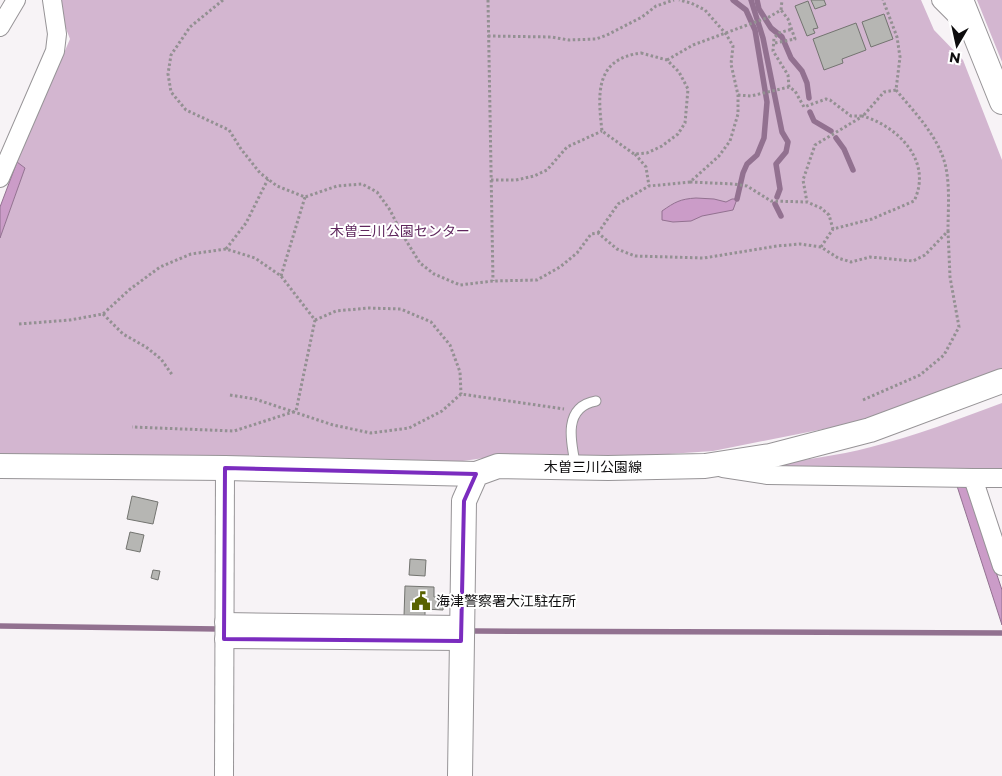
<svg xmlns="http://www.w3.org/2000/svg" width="1002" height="776" font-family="Montserrat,'Noto Sans JP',sans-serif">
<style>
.green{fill:#d3b6d0}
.water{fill:#cb9cc8;stroke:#927190}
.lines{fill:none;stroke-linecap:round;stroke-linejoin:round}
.stream{stroke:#927190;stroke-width:5.5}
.building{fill:#b6b6b3;stroke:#737470}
.lane-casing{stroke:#979497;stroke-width:11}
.street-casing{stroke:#979497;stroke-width:20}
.secondary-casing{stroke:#979497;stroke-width:26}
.path{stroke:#939092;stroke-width:3;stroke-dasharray:2.5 2.5;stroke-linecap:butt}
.lane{stroke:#fff;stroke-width:9}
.street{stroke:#fff;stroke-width:18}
.secondary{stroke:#fff;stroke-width:24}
.marked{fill:none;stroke:#7b2cbf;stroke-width:4;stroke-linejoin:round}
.labels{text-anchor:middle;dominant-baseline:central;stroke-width:4;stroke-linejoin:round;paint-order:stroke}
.park-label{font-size:14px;fill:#5f265d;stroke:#fff}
.street-label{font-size:14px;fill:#0d0c0d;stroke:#fff}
.poi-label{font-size:14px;fill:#0d0c0d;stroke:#fff;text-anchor:start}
</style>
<rect width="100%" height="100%" fill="#f7f3f6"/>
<g class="green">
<path d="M55,0H921L934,30L963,60L1002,160V369L918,403L859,422L713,451L639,456L491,457L449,463L0,459V238L25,168L17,162L70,39Z"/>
<path d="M977,0H1002V62Z"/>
<path d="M1002,403V470L923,472L769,469L768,465C802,460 837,456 871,447C915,436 959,419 1002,403Z"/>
</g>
<g class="water">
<path d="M17,162L25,168L0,238V207Z"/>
<path d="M696,198L714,199L726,202L732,199H737L733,210L702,216L691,221L673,222L662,220V211C675,202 680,199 696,198Z"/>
<path d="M957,486L968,488L1002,590V625Z"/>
</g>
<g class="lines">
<g class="stream">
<path d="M733,0L746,10L755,30L767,102L764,138L757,155L747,164L743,173L737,199"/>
<path d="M751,0L763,38L782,132L788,142L786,152L776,164L780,189L777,197"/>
<path d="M757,0L759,9L771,28L782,37L791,58L802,71L807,83L809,98"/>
<path d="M810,112L814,121L831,131"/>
<path d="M836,138L844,149L853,170"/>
<path d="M775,204L781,216"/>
<path d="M0,626L218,629"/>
<path d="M474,631L1002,633"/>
</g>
</g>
<g class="building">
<path d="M811,0H824L826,5L815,9Z"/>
<path d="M808,1L818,28L813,29L815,33L807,36L795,6Z"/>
<path d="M884,14L893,39L871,47L862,22Z"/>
<path d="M856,23L866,50L842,59L843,63L824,70L813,39Z"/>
<path d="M132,496L158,502L153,524L127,519Z"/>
<path d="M130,532L144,535L140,552L126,549Z"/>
<path d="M410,559L426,560L425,576L409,575Z"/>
<path d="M153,570L160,571L158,580L151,578Z"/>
<path d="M405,586L434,587V597H444L443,610L425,609V616H404Z"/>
</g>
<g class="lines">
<g class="lane-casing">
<path id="lane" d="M576,467C571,443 562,407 596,401"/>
</g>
<g class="street-casing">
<g id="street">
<path d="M941,0L969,28"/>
<path d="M0,27L16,0"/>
<path d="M0,178L55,51L57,34L52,0"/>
<path d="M723,468L768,475L973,478L1002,566"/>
<path d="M973,478H1002"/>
<path d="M224,622L462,625"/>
<path d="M224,639L461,641"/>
<path d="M224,776L225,468"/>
</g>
</g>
<g class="secondary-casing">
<g id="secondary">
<path d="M961,0L1002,102"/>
<path d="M0,466L225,468L476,474"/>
<path d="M460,776L464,501L476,474L498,466L608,468L705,466L770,456L870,430L1002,381"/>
</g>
</g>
<g class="path">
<path d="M223,0L190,27L171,55L168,74L171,92L186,110L229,130L241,149L260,173L277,186L305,197L337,186L362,184L377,192L390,210L402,234L420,263L434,274L460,285L493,281L537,280L560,267L577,253L591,234L598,233L617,249L635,256L704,258L777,246L800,244L821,247L838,258L851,262L870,257L913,261L925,255L948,231C948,211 950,188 946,168C940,138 915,113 896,90L900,57L897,37L883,0"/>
<path d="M488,0L493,281"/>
<path d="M488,36L551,37L569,40L596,39L607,35L642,17L656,6L674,0"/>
<path d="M775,43L795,39L788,19L781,10"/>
<path d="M641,53L667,60L679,72L688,89L685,123L678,134L662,146L647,153L634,154L602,131C598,95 594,59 641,53Z"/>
<path d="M667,60L693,45L769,17L781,10L782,0"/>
<path d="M789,87L788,75L773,51L774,38L779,33L792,29"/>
<path d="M738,95L751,96L789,87L795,91L804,107L826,99L830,100L851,116H863L884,92L896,90"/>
<path d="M635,154L646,167L649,186"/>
<path d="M491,180H516L534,176L547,170L567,147L602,131"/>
<path d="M690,182L734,184L747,186L771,201L807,202L821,208L829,215L833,229L872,219L914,201C933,162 899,127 863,116L815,145L803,180L807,202"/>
<path d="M598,233L618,204L649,186L690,182L719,156L730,141L738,114V95L731,64L733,46L726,34L705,10L691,3L679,0"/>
<path d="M821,247L833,229"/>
<path d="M226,249L246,223L268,179"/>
<path d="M281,276L305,197"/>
<path d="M103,314L123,334L146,347L161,359L173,376"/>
<path d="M315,320L336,311L368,308L401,309L431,322L450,345L460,372L461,394"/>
<path d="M19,324L70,320L103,314L129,290L160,267L191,254L226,249L255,258L281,276L315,320L296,411L234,431L132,427"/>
<path d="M230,395L255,399L333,425L371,433L409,428L442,411L461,394L564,409"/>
<path d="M863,400L920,375L944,355L959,327L950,277L948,231"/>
</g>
<use href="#lane" class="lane"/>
<use href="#street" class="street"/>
<use href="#secondary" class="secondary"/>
</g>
<path class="marked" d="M225,468L476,474L464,501L461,641L224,639Z"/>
<defs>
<g id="civic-bare" transform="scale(1.5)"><path d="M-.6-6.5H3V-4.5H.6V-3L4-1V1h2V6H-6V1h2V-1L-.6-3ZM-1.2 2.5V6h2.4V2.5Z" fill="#596200" stroke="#fff" stroke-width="2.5" paint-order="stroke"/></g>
</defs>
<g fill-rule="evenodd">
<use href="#civic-bare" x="421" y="601"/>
</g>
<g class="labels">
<g class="park-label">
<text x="400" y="231">木曽三川公園センター</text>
</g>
<g class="street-label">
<text x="593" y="467">木曽三川公園線</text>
</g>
<g class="poi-label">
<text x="436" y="601">海津警察署大江駐在所</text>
</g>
</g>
<g transform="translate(957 45) rotate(189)" stroke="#ffffff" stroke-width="4" paint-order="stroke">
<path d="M0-4L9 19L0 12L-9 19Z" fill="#0d0c0d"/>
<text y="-8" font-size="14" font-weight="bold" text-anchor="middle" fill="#0d0c0d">N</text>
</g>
</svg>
